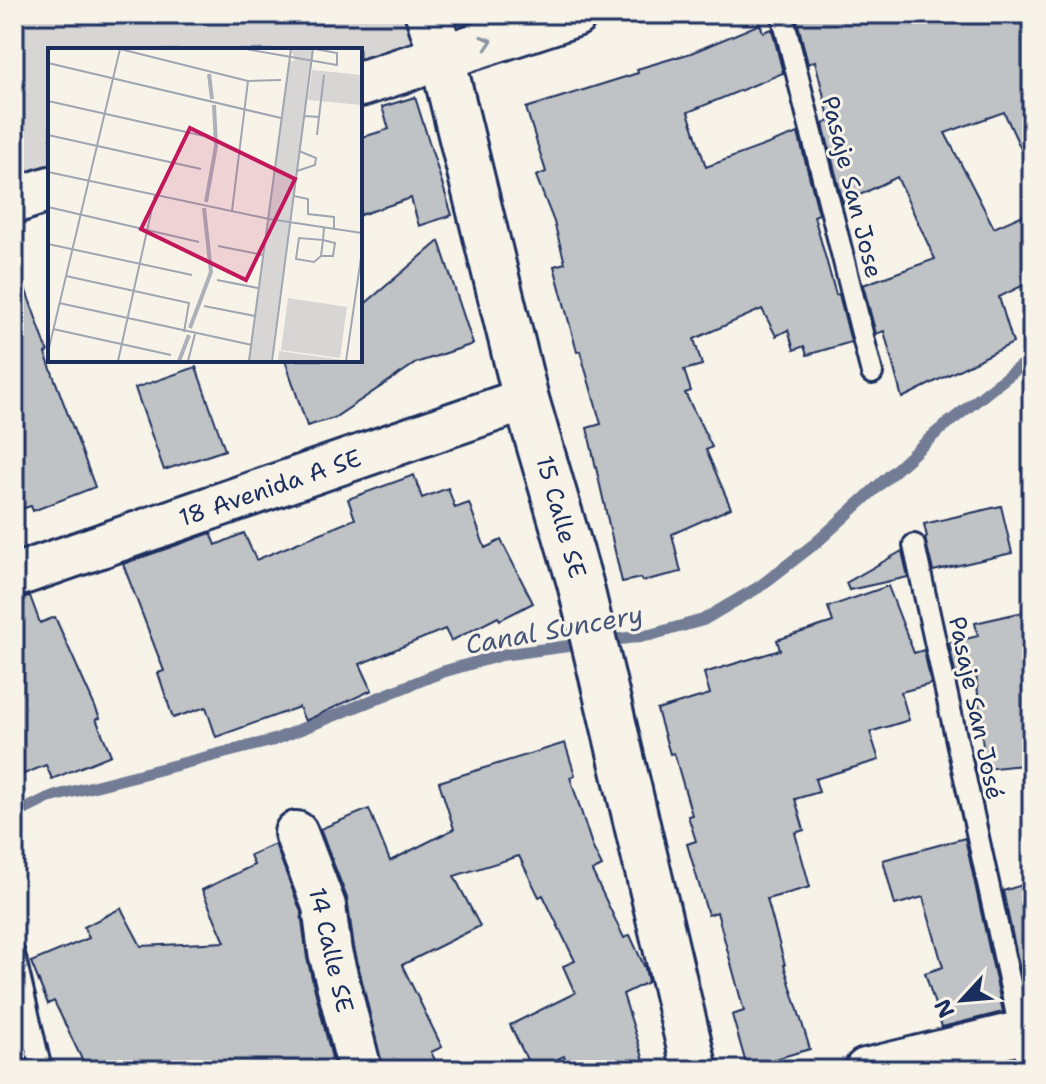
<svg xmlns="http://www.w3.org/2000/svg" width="1046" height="1084" font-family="'Shantell Sans',sans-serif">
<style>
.green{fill:#d7d6d4;stroke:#798299;stroke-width:2}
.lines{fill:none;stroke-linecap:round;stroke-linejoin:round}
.stream{stroke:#727c95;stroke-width:12}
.building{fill:#c0c3c5;stroke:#1b2f5e;stroke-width:2}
.service-casing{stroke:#1b2f5e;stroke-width:26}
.minor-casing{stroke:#1b2f5e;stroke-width:48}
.tertiary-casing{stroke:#1b2f5e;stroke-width:50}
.primary-casing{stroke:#1b2f5e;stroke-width:50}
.service{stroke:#f7f3e8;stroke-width:20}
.minor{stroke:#f7f3e8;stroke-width:42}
.tertiary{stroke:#f7f3e8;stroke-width:44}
.primary{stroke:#f7f3e8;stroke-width:44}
.oneway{stroke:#8991a3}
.labels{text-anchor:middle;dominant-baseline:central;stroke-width:6;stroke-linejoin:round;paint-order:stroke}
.street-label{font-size:24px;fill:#1b2f5e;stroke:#f7f3e8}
.water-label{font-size:26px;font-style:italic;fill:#465679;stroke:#f7f3e8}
.inset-river{fill:none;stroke:#acb0b9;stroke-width:4}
.inset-road{fill:none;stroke:#9fa5b1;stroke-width:2}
.view{fill:#c2185b;fill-opacity:0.15;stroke:#c2185b;stroke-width:4}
.inset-edge{fill:none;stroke:#1b2f5e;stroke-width:4}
</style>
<rect width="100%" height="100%" fill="#f7f3e8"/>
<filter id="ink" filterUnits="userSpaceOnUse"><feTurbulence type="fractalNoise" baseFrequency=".0125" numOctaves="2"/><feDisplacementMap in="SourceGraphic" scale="16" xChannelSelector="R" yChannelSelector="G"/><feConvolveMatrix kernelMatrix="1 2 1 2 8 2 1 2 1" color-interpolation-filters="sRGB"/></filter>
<g filter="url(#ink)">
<path class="green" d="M14,14H570L360,84V50H50V187L14,199Z"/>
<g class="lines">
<path class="stream" d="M14,815L48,798L274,740L442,672L501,655L650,635L703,620L759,587L817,542L937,432L1032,357"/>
</g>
<g class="building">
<path d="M812,14H1032V173L1004,112L945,133L994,228L1032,211V281L999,297L1013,343L902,398L884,331L876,334L863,285L935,259L897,177L843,203L823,124L830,121L815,61L808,64L797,20Z"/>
<path d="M760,24L763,32L772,29L783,73L688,112L706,167L798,133L819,214L814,216L836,295L839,294L851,342L807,355L804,346L794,350L788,330L776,336L762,309L694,339L702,365L684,370L691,391L685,393L712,447L706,450L731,508L672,534L681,572L642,581L641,578L622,582L587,428L601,424L580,351L577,352L554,266L565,263L554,222L536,176L546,172L526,108L638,73L637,69L691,53Z"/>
<path d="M415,97L452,215L419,226L411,198L360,215V138L389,129L382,107Z"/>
<path d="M439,241L473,344L416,363L334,418L307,426L285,360H360V308Z"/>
<path d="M18,268L48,352L45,353L95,487L33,511L31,506L14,511V269Z"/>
<path d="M196,367L225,450L164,470L135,388Z"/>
<path d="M414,475L422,498L448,488L455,508L469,503L485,548L501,540L533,603L500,620L498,617L451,641L445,629L360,664L372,690L305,721L299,707L216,737L206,707L173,718L158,673L164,671L123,564L211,533L216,545L244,533L256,560L355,519L348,499Z"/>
<path d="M1001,506L1012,553L933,571L925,538L927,537L924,524Z"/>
<path d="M902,551L908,577L849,590L846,583Z"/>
<path d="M888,586L914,653L924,650L931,684L901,692L909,720L870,732L879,760L815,779L819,792L795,799L804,830L795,833L810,887L767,899L785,965H784L810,1049L747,1067L732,1015L744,1011L717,912L708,915L687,844L696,841L688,816L692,815L674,753L670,754L657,710L710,694L704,673L780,650L777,640L833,622L828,607Z"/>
<path d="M30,596L40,623L55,617L100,718L96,719L111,755L52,779L46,765L14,778V599Z"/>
<path d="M1032,610V764L985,769L976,673L956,678L949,643L978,636L975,623Z"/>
<path d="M565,743L575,775L570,777L593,848L602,866L592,871L624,938L630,935L645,968L648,982L623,994L647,1070H569L564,1056L532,1070L510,1025L575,993L563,966L575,961L543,895L539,897L519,856L454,876L480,926L402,965L442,1047L431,1052L440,1070H383L354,947L347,898L320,829L369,809L390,861L454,829L439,782Z"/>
<path d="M965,838L1003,1012L942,1027L925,973L943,967L923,897L895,905L883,860Z"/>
<path d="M275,844L301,912L307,958L335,1070H87L54,1001L48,1004L31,962L89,938L84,927L121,908L141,946L225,942L202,890L254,865L250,855Z"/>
<path d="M1032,882V1007H1028L1003,891Z"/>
<path d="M1013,1059L1016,1070H968Z"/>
</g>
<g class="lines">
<g class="service-casing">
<g id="service">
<path d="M782,14L872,373"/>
<path d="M914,545L1029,1070"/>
<path d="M14,954L41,1070"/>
</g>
</g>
<g class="minor-casing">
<g id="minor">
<path d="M14,576L526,399"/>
<path d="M296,833L324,906L330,952L360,1070"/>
<path d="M866,1070L1032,1030"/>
</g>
</g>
<g class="tertiary-casing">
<path id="tertiary" d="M428,14L442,57L526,399L580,583L695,1070"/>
</g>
<g class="primary-casing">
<g id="primary">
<path d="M360,84L575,14"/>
<path d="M14,201L50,189"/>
</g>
</g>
<use href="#service" class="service"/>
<use href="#minor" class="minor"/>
<use href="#tertiary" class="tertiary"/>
<use href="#primary" class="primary"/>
</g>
<defs><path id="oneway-chevron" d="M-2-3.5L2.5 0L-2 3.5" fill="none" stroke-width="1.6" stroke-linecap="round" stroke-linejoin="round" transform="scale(2)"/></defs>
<use class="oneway" href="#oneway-chevron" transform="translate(487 42) rotate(-18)"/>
</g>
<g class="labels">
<g class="street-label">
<text transform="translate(852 187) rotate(76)">Pasaje San Jose</text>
<text transform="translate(270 488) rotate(-19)">18 Avenida A SE</text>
<text transform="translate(561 517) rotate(74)">15 Calle SE</text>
<text transform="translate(976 708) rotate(78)">Pasaje San José</text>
<text transform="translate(331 950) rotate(77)">14 Calle SE</text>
</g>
<g class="water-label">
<text transform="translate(554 629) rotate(-10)">Canal Suncery</text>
</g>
</g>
<g transform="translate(48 48)">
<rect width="314" height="314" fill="#f7f3e8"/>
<path d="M243,1H265L223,313H201L242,13H247ZM264,22L314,27V57L260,52ZM240,250L299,259L292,310L233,302ZM231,303L295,312V313H230Z" fill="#d7d6d4"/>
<path class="inset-river" d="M161,26L164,51M158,154L168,98L166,57M142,280L163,224L156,160M131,313L141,287"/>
<path class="inset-road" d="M198,1L289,17V5L267,1M0,15L233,70M0,53L156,88M256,68L271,69L269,87M271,69L276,27M0,87L153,121M249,123L267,117L268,110L251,103M0,124L221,171L314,185M246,148L260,151V166L286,169V181M0,159L151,194M184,163L200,33M0,196L144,227M170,198L215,207M273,208H285L287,195L275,192L273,208L266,214L248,211L251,190L275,192L276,179M18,228L141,255L136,284M169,232L210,240M11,255L204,297M156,258L207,268M5,281L123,307M0,304L72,1L200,33L233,32M70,313L107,147M140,313L147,286M201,313L243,1M224,313L265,1M298,313L314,203"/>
<path class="view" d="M142,80L247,131L198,232L93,181Z"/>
<rect width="314" height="314" class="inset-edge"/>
</g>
<rect width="1046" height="1084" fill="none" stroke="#f7f3e8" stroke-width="48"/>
<rect x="24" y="24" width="998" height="1036" fill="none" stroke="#1b2f5e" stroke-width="3" filter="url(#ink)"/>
<g transform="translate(962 1000) rotate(244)" stroke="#f7f3e8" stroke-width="6" paint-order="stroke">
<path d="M0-6L14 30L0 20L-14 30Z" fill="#1b2f5e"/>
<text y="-12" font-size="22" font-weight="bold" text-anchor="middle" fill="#1b2f5e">N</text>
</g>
</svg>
